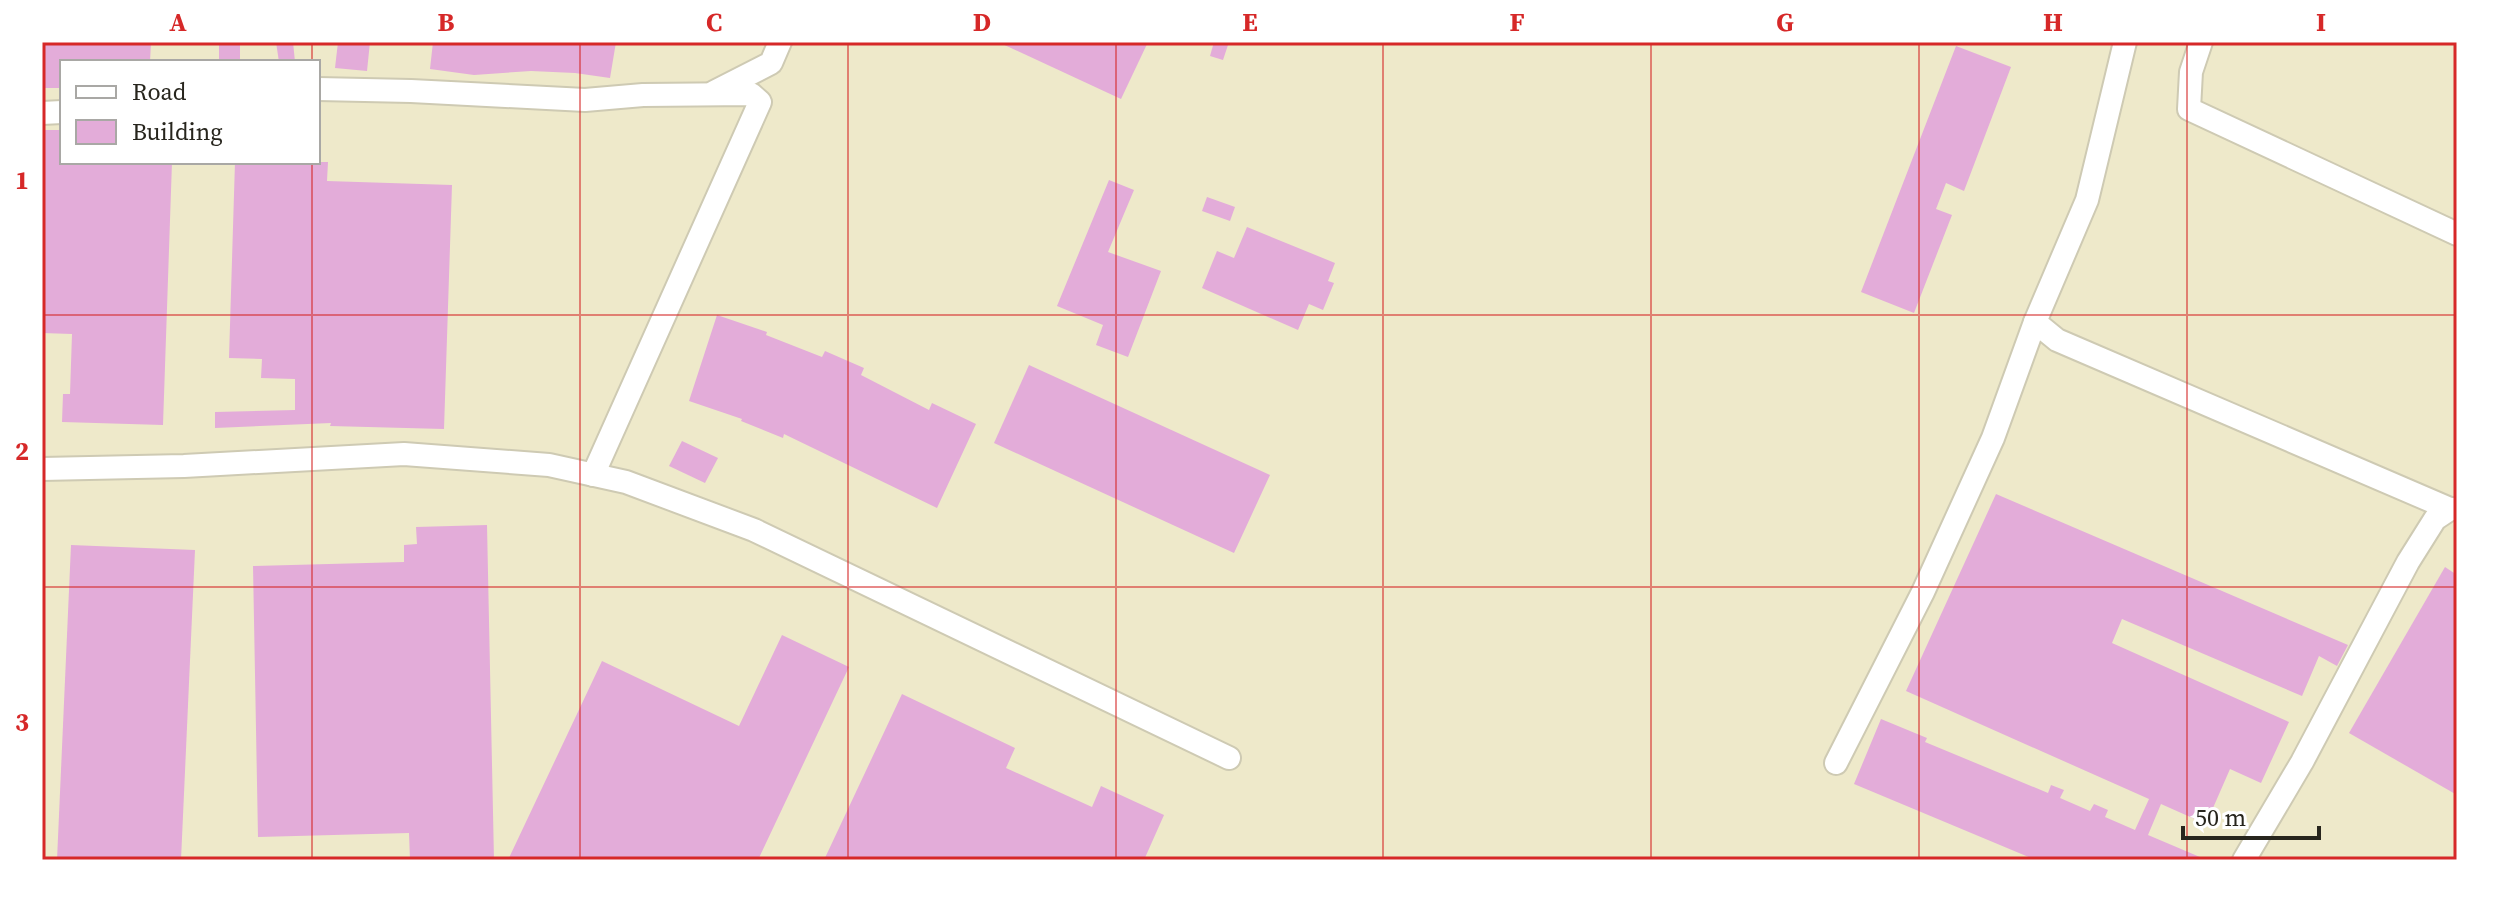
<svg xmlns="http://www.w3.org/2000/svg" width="2499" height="902" font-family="'Source Serif 4',serif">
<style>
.built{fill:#eee9ca;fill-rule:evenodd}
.building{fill:#e3acd9}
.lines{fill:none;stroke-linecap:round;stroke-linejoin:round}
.minor-casing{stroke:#cecab3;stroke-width:26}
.minor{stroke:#fff;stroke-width:22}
.grid{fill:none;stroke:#d62828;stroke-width:2;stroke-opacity:0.55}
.neatline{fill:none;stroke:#d62828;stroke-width:3}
.grid-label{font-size:26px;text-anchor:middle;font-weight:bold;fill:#d62828}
</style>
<rect width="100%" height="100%" fill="#faf6de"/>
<path class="built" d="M42,42H2457V860H42ZM62,62H318V162H62Z"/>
<g class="building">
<path d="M42,42H151L150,62H62V88H42Z"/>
<rect x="219" y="42" width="21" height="18"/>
<path d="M276,42H293L295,62H279Z"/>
<path d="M338,42H370L367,71L335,68Z"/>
<path d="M433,42H616L610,78L575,73L531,71L474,75L430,69Z"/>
<path d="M998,42H1148L1121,99Z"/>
<path d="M1214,42H1229L1223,60L1210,56Z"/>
<path d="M1956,46L2011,67L1964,191L1946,183L1936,209L1952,215L1914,313L1861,292Z"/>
<path d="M42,130H62V162H172L163,425L62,422L63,394H70L72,334L42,333Z"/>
<path d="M235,162H328L327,181L452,185L444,429L330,426L331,423L215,428V412L295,410V379L261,378L262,359L229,358Z"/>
<path d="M1109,180L1134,190L1108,252L1161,271L1128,357L1096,345L1103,325L1057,306Z"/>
<path d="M1207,197L1235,207L1230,221L1202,211Z"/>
<path d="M1247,227L1335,263L1328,281L1334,283L1323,310L1309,304L1298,330L1202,288L1217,251L1234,258Z"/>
<path d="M717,315L767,332L766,335L822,357L825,351L864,368L861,375L929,410L932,403L976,424L937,508L784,434L783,438L741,421L742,419L689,401Z"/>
<path d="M1029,365L1270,475L1234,553L994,443Z"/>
<path d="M682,441L718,458L705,483L669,466Z"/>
<path d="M1996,494L2348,645L2337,666L2319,656L2302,696L2122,619L2112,643L2289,722L2261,783L2230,769L2206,824L2161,804L2148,835L2207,860H2036L1854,784L1881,719L1927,738L1925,742L2048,793L2051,785L2064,790L2060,798L2090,811L2094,804L2108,810L2105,817L2135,830L2149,799L1906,691Z"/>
<path d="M487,525L494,860H410L409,833L258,837L253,566L404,562V545L417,544L416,527Z"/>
<path d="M71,545L195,550L181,860H57Z"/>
<path d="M2445,567L2457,575V795L2349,733Z"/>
<path d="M782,635L849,667L758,860H508L602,661L739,726Z"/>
<path d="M902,694L1015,748L1006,768L1092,807L1101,786L1164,815L1144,860H824Z"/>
</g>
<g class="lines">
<g class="minor-casing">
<g id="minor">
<path d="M2125,42L2087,200L2035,322L2057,340L2450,509"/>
<path d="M2201,42L2191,72L2189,109L2457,234"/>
<path d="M318,89L411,91L585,100L643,95L751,94L760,102L593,475"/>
<path d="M714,92L771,63L780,42"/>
<path d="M42,113L62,112"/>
<path d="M42,469L184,466L404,454L549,465L626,482L754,530L1229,758"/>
<path d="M1836,763L1923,592L1993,438L2035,322"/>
<path d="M2244,860L2302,762L2408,562L2435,519L2450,509H2457"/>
</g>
</g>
<use href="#minor" class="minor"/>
</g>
<path class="grid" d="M312,42V62M580,42V860M848,42V860M1116,42V860M1383,42V860M1651,42V860M1919,42V860M2187,42V860M312,162V860M42,315H2457M42,587H2457"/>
<rect width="2499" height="902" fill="none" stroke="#ffffff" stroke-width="88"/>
<rect x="60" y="60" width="260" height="104" fill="#ffffff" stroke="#a9a8a5" stroke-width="2"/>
<rect x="76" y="86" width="40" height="12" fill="#ffffff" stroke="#a9a8a5" stroke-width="2"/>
<text x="132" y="100" font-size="24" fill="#27251d">Road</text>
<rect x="76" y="120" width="40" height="24" fill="#e3acd9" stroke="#a9a8a5" stroke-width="2"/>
<text x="132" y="140" font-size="24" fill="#27251d">Building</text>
<path d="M2183 826v12h136v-12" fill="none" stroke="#27251d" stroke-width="4"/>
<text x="2195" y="826" font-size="24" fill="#27251d" stroke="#ffffff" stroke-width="6" paint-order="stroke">50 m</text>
<rect x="44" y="44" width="2411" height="814" class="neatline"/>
<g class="grid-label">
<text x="178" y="31">A</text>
<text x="446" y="31">B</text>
<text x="714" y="31">C</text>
<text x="982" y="31">D</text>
<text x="1250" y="31">E</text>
<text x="1517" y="31">F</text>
<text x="1785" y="31">G</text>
<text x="2053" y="31">H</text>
<text x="2321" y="31">I</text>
<text x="22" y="189">1</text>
<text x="22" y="460">2</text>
<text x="22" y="731">3</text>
</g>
</svg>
